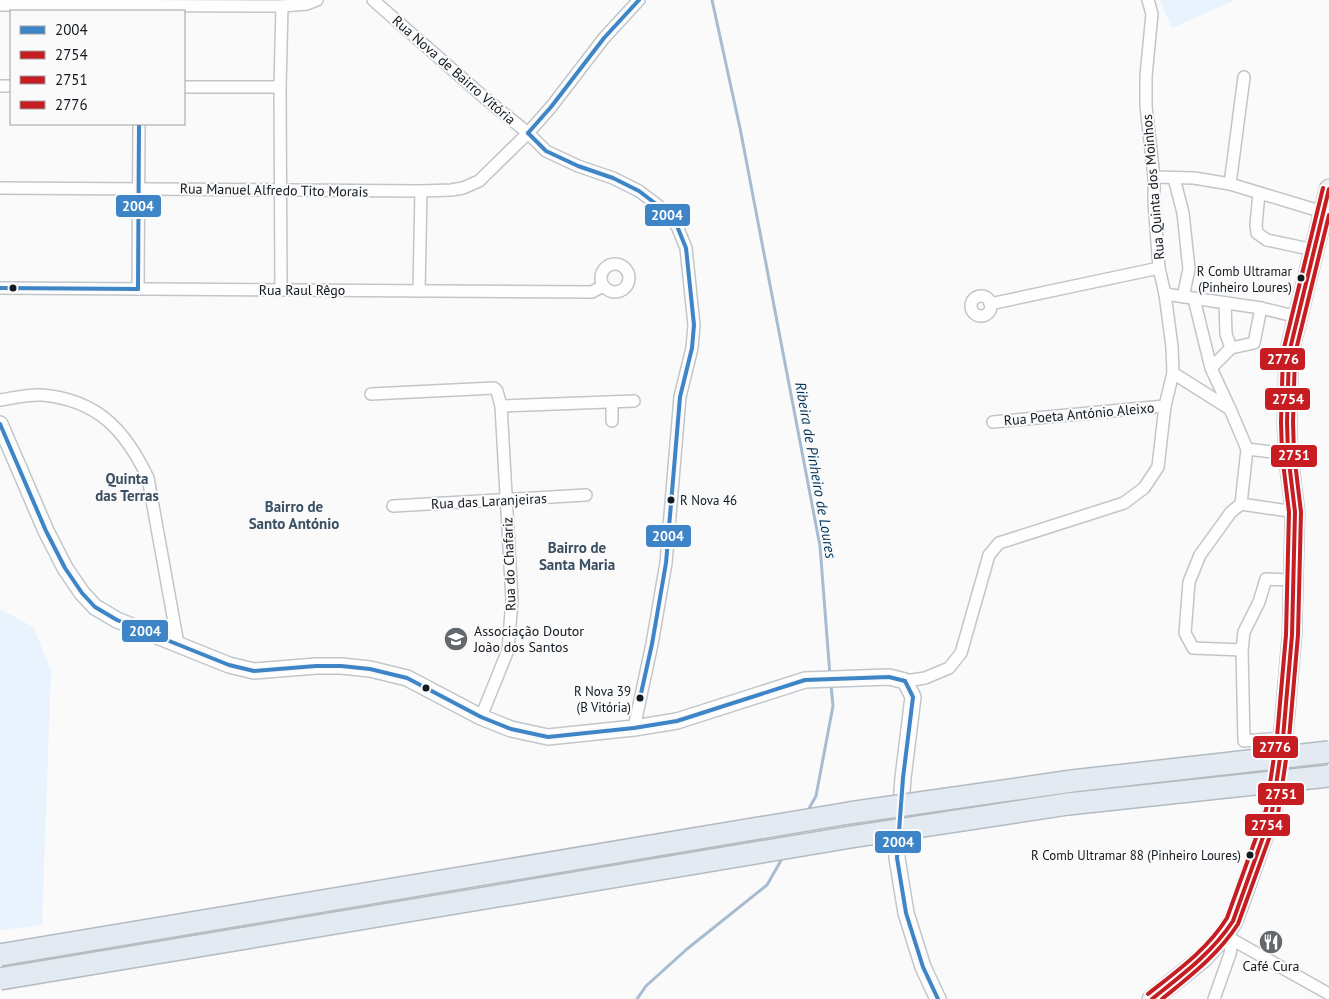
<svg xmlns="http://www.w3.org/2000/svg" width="1329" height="999" font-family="'PT Sans',sans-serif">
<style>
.green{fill:#e9f3fd}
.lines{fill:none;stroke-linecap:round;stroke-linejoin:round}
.stream{stroke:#a7bcd1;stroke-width:3}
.minor-casing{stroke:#c1c6ca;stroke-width:14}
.tertiary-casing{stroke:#c1c6ca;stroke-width:18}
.primary-casing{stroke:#b3bbc2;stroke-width:21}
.minor{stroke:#fefefe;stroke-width:11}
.tertiary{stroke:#fefefe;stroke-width:15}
.primary{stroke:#edf2f6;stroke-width:19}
.motorway-bridge-casing{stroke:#b3bbc2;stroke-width:24;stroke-linecap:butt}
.motorway-bridge{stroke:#e3eaf1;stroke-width:21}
.bus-1-casing{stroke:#fafafa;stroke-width:8}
.bus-2-casing{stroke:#fafafa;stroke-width:8}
.bus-3-casing{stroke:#fafafa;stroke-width:8}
.bus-4-casing{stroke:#fafafa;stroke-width:8}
.bus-1{stroke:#3d85c6;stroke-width:4}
.bus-2{stroke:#c61d23;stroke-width:4}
.bus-3{stroke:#c61d23;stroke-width:4}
.bus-4{stroke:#c61d23;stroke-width:4}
.bus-dot{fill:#111921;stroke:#fafafa;stroke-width:2}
.labels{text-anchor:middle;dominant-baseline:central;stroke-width:4;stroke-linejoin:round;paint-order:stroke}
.bus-label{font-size:13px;fill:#111921;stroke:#fafafa;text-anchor:end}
.street-label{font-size:14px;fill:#111921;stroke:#fafafa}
.poi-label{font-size:14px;fill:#111921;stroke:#fafafa;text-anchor:start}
.water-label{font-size:15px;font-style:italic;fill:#00355b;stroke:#fafafa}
.neighbourhood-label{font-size:15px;font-weight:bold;fill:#3b4f62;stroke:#fafafa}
.line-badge{stroke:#fafafa;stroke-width:2}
.badge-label{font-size:14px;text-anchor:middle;font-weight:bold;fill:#fff}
</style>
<rect width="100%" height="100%" fill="#fafafa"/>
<g class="green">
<path d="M1160,0H1235L1172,28Z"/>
<path d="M0,609L33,627L51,670L42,925L0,930Z"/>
</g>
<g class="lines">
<g class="stream">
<path d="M712,0L740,128L820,546L830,676"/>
<path d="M807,812L816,796L833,706L831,685"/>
<path d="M637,999L646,986L687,949L767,885L783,857"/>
</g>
<g class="minor-casing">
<g id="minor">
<path d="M373,0L486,99L528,133L546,151L578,166L613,178L639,191L660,207L677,226L686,248L694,325L692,348L680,397L666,563L652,644L634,728"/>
<path d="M0,5L282,6L307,4L317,0"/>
<path d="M0,86H11"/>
<path d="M184,87H280"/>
<path d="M1154,177L1194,178L1230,184L1323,212"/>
<path d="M1174,178L1183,213L1189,269L1183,297"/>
<path d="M1230,184L1244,77"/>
<path d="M0,188L421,191L451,190L463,188L479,181L528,133L551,107L604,38L639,0"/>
<path d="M1259,193L1256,225L1257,233L1267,240L1314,250"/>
<circle cx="615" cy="278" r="14"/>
<path d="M0,288L592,292L603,286"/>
<path d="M138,289L139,124"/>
<path d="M281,290L280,87L282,6"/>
<path d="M419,291L421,191"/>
<path d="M1165,294L1261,308L1298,317"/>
<circle cx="981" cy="306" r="10"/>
<path d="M1194,299L1211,368L1230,409"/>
<path d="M990,304L1159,268"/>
<path d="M1231,348L1254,343L1261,308"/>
<path d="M1211,368L1231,348L1226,334L1225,303"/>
<path d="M1173,373L1230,409L1247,449L1241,504"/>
<path d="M371,394L494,388L497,391L501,406L634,401"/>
<path d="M0,400C13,398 29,394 42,395C98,400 125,430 148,478L178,644"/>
<path d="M612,402V421"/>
<path d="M993,422L1165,406"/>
<path d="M1247,449L1288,454"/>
<path d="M1241,504L1231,512L1200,555L1189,582L1185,633L1193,648L1242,650"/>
<path d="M1241,504L1295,512"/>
<path d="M393,506L586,495"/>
<path d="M905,681L925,678L949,668L961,653L989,555L999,543L1124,503L1144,488L1158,467L1165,406L1173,373L1172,347L1165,294L1159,268L1154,202V177L1146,106V76L1151,24L1152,14L1148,0"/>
<path d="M481,717L508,650L512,600L501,406"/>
<path d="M1283,738L1244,741L1242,650L1244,632L1259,602L1266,579L1293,580"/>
<path d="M1224,935L1329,994"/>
<path d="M1214,999L1230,954L1231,946L1224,935"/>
</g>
</g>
<g class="tertiary-casing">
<path id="tertiary" d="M0,424L46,531L65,568L82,593L95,607L117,620L229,665L254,671L316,666H341L370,669L407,678L481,717L511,729L548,737L634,728L677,721L805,680L889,677L905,681L913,697L903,778L897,858L906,913L923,967L938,999"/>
</g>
<g class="primary-casing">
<path id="primary" d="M1152,999L1203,958L1224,935L1233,921L1241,900L1272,812L1283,738L1292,635L1295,512L1288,454L1287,422L1289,353L1329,189"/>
</g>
<use href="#minor" class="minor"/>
<use href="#tertiary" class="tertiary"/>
<use href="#primary" class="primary"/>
<g class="motorway-bridge-casing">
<g id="motorway-bridge">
<path d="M0,955L849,813L1072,781L1329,752"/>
<path d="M0,979L851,837L1068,804L1329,776"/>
</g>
</g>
<use href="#motorway-bridge" class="motorway-bridge"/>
<g class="bus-1-casing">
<g id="bus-1">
<path d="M528,133L546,151L578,166L613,178L639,191L660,207L677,226L686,248L694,325L692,348L680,397L666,563L652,644L640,698"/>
<path d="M528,133L551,107L604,38L639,0"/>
<path d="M0,288L138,289"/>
<path d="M138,289L139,124"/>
<path d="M0,424L46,531L65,568L82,593L95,607L117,620L229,665L254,671L316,666H341L370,669L407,678L481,717L511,729L548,737L634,728L677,721L805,680L889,677L905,681"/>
<path d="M905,681L913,697L903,778L897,858L906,913L923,967L938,999"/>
</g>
</g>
<g class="bus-2-casing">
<path id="bus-2" d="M1152,999C1182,975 1212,953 1233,921L1272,812L1283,738L1292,635L1295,512L1288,454L1287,422L1289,353L1329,189"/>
</g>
<g class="bus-3-casing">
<path id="bus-3" d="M1162,999C1190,976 1218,955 1238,924L1278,814L1289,739L1298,635L1301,512L1294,454L1293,422L1295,354L1329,215"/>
</g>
<g class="bus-4-casing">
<path id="bus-4" d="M1148,994C1177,971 1207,950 1227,918L1266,810L1277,737L1286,635L1289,512L1282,454L1281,422L1283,352L1323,188"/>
</g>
<use href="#bus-1" class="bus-1"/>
<use href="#bus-2" class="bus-2"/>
<use href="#bus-3" class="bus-3"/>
<use href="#bus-4" class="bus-4"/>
</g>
<defs>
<g id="school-disc" transform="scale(1.25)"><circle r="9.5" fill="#63686d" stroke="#fafafa"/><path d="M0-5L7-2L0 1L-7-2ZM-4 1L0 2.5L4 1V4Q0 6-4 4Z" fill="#fff"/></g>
<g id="restaurant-disc" transform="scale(1.25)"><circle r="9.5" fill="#63686d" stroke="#fafafa"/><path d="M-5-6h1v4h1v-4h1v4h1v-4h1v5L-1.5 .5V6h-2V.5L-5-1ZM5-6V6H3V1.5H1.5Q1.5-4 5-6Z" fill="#fff"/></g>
</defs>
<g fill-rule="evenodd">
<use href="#school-disc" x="456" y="639"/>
<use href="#restaurant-disc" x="1271" y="942"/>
</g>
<g class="bus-dot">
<circle cx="1301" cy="278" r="4.5"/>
<circle cx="13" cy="288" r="4.5"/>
<circle cx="671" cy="500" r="4.5"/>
<circle cx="426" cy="688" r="4.5"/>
<circle cx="640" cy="698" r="4.5"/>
<circle cx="1250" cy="855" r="4.5"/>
</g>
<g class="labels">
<g class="bus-label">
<text x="1292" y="271">R Comb Ultramar<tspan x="1292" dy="16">(Pinheiro Loures)</tspan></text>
<text x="680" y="500" text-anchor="start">R Nova 46</text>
<text x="631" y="691">R Nova 39<tspan x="631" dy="16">(B Vitória)</tspan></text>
<text x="1241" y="855">R Comb Ultramar 88 (Pinheiro Loures)</text>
</g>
<g class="street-label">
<text transform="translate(454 70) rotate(41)">Rua Nova de Bairro Vitória</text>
<text transform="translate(1153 187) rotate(-95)">Rua Quinta dos Moinhos</text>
<text transform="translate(274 190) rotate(1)">Rua Manuel Alfredo Tito Morais</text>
<text x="302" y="290">Rua Raul Rêgo</text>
<text transform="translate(1079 414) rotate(-5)">Rua Poeta António Aleixo</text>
<text transform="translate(489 501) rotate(-3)">Rua das Laranjeiras</text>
<text transform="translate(509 564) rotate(-92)">Rua do Chafariz</text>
</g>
<g class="poi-label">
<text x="474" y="631">Associação Doutor<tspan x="474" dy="16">João dos Santos</tspan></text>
<text x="1271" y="966" text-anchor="middle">Café Cura</text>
</g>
<g class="water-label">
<text transform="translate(816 470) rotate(80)">Ribeira de Pinheiro de Loures</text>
</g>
<g class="neighbourhood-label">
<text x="127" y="478">Quinta<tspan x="127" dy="17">das Terras</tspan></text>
<text x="294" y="506">Bairro de<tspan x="294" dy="17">Santo António</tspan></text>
<text x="577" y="547">Bairro de<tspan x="577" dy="17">Santa Maria</tspan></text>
</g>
</g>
<g class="line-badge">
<rect x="115" y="194" width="47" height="24" rx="5" fill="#3d85c6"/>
<rect x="644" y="203" width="47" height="24" rx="5" fill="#3d85c6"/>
<rect x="1259" y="347" width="47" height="24" rx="5" fill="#c61d23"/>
<rect x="1264" y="387" width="47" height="24" rx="5" fill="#c61d23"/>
<rect x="1270" y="444" width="48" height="24" rx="5" fill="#c61d23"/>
<rect x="645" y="524" width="47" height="24" rx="5" fill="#3d85c6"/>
<rect x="121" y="619" width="48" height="24" rx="5" fill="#3d85c6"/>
<rect x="1252" y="735" width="47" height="24" rx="5" fill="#c61d23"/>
<rect x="1257" y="782" width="48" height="24" rx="5" fill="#c61d23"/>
<rect x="1244" y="813" width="47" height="24" rx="5" fill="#c61d23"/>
<rect x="874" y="830" width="48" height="24" rx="5" fill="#3d85c6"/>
</g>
<g class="badge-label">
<text x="138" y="211">2004</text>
<text x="667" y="220">2004</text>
<text x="1283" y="364">2776</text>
<text x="1288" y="404">2754</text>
<text x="1294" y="460">2751</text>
<text x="668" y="541">2004</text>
<text x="145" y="636">2004</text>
<text x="1275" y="752">2776</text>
<text x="1281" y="799">2751</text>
<text x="1267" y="830">2754</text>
<text x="898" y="847">2004</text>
</g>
<rect x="10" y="10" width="175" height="115" fill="#fafafa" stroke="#9da0a3"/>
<rect x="20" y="26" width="25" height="8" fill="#3d85c6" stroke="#9da0a3"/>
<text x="55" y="35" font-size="15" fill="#111921">2004</text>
<rect x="20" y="51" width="25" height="8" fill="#c61d23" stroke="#9da0a3"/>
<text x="55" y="60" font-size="15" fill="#111921">2754</text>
<rect x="20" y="76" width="25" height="8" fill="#c61d23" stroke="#9da0a3"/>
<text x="55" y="85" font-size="15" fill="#111921">2751</text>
<rect x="20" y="101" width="25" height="8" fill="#c61d23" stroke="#9da0a3"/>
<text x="55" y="110" font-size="15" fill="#111921">2776</text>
</svg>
